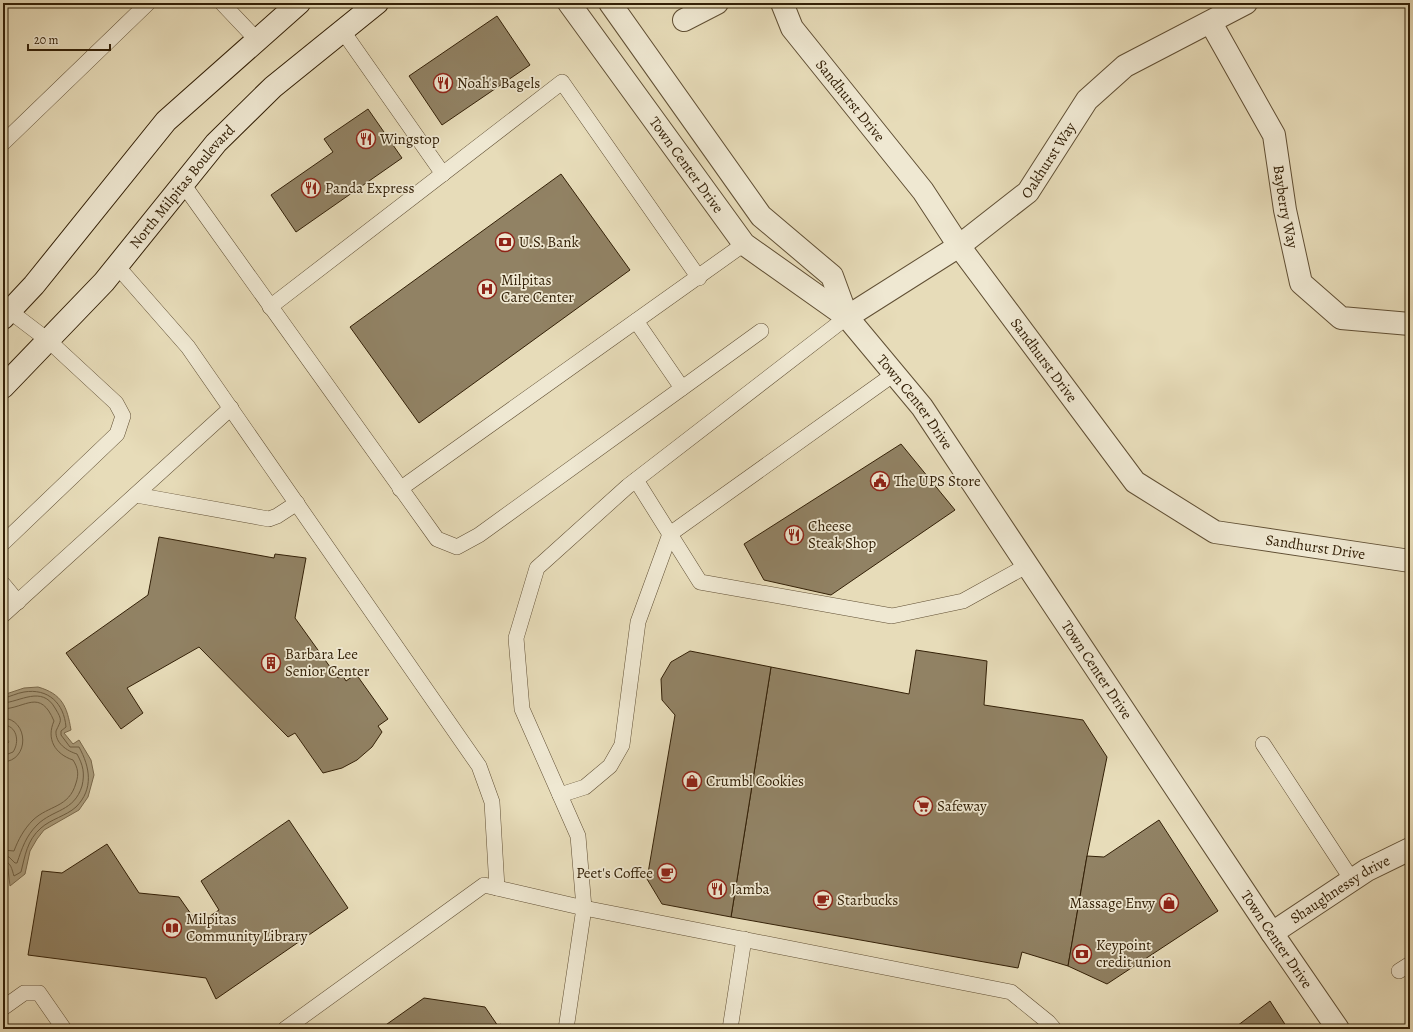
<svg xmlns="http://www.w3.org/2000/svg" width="1413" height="1032" font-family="Alegreya,serif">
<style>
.water{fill:#aa9c7c;stroke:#7a6a4d}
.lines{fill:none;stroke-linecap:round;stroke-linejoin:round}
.shore{stroke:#6e5e42;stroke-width:1}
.building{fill:#918264;stroke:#332007}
.lane-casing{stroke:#604f34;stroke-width:16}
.street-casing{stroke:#604f34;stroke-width:24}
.secondary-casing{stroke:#332007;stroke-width:24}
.lane{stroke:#efe8d2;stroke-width:15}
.street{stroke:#efe8d2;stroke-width:22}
.secondary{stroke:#efe8d2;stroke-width:22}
.labels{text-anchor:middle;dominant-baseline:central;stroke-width:3.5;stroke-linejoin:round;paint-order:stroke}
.poi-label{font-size:15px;fill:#332007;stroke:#efe8d2;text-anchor:start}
.street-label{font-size:15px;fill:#332007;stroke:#efe8d2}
</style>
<rect width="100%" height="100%" fill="#e7dcb9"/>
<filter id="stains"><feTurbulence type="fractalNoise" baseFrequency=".005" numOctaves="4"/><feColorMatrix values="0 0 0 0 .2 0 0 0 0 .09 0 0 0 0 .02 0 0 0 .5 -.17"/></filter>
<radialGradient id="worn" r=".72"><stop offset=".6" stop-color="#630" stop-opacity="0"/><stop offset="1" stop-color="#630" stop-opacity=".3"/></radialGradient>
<path class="water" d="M38,687C62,694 67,706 71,730L64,733L73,744L79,740L91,760L94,775L88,797L79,810L44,830L37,839L30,851L25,874L10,886L8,869L3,863V748L9,742L3,732V695L24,688Z"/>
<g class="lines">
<g class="shore">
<path d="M3,698C10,697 17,693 24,692C48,688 64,703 66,727L61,731V735L70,747H79C90,767 94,789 76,807C66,816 51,819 41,828C27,840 25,856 21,872L14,876C12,870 11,861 3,861"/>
<path d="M3,703C20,702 42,685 55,708C63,721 61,720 56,731C55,743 67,751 77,754C83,765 85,773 82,786C74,812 53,809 37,825C26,836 22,848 17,863H15L9,857L3,856"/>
<path d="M3,709C26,708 40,688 54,721C46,739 55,754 73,760C78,768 79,774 76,783C69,808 49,805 33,820C24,829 18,840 14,851L3,850"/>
<path d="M3,718C29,719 30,761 3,762"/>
<path d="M3,725C17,725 20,742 13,752L3,756"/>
</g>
</g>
<g class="building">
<path d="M497,16L530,65L442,125L409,76Z"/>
<path d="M368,109L402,158L296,232L271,195L333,152L324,139Z"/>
<path d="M561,174L630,270L419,423L350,327Z"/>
<path d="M901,444L955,510L831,595L764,580L744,544Z"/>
<path d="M159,537L274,558L275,554L306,558L295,618L338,678L343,676L346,681L356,674L388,719L378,726L382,732L372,747L357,760L342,768L323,773L295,733L288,737L199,647L127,688L143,713L121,729L66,653L148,595Z"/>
<path d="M916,650L987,661L984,705L1083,720L1107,757L1087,856L1068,966L1022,952L1018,968L731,917L771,667L909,694Z"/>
<path d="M690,651L771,667L731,917L662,904L647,879L675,715L662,700L661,679L671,662Z"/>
<path d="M289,820L348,908L216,999L206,978L28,955L42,871L62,873L107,844L139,893L179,897L198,924L219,910L201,881Z"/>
<path d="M1159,820L1218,911L1107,984L1068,966L1087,856L1104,857Z"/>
<path d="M424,998L485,1007L498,1026L501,1024L505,1029H380Z"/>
<path d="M1270,1001L1288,1029H1233Z"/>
</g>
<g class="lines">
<g class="lane-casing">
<g id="lane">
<path d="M222,3L257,40"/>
<path d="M342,30L443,174"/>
<path d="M3,143L148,3"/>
<path d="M183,184L437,539L457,547L479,535L761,331"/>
<path d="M117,266L188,347L479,766L492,802L497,888"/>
<path d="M3,306L49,341L116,403L123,416L117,434L3,543"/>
<path d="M270,307L562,82L699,278"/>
<path d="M636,321L682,388"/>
<path d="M636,480L700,582L892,616L963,601L1028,565"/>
<path d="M400,489L744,244"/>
<path d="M136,495L269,519L277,516L297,503"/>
<path d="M3,584L18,602"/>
<path d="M3,615L231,408"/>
<path d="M1263,744L1352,880"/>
<path d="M560,795L585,787L610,766L622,745L638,622L670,534L894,374"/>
<path d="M1399,971L1410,964"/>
<path d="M3,1008L24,993H39L64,1029"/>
<path d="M285,1029L484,885L584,908L1011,992L1048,1022L1054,1029"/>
<path d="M566,1029L584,908L578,836L522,709L516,638L537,568L628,486L847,317"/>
<path d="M730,1029L744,939"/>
</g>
</g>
<g class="street-casing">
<g id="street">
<path id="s1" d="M569,3L744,244L847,317L922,407L1272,933L1338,1029"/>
<path d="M610,3L761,216L832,276L847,317"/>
<path id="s2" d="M782,3L792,28L923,191L959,246L1135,482L1215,532L1410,561"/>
<path d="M684,20L717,3"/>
<path id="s3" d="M1211,23L1274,135L1285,210L1301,283L1341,318L1410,324"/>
<path id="s4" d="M847,317L959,246L1028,192L1087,100L1125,66L1246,3"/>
<path id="s5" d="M1272,933L1367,870L1410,849"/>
</g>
</g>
<g class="secondary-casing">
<g id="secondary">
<path d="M3,318L34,285L166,121L299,3"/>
<path id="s6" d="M3,387L104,282L216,143L273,87L377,3"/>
</g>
</g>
<use href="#lane" class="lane"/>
<use href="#street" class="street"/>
<use href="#secondary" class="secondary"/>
</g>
<defs>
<g id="restaurant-ring" transform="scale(1)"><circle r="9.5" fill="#efe8d2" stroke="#8f2418" stroke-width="1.5"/><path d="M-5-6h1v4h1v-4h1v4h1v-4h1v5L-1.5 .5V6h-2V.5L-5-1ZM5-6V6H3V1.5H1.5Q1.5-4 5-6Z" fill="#8f2418"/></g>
<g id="bank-ring" transform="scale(1)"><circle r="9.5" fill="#efe8d2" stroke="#8f2418" stroke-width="1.5"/><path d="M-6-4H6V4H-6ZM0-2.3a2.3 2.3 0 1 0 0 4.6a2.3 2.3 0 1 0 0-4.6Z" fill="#8f2418"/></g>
<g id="hospital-ring" transform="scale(1)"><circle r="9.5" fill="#efe8d2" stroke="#8f2418" stroke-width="1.5"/><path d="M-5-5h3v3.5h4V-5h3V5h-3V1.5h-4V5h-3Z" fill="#8f2418"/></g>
<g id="civic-ring" transform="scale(1)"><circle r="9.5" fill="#efe8d2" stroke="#8f2418" stroke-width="1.5"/><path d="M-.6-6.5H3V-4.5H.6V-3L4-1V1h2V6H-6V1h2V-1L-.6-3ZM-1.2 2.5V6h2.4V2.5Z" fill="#8f2418"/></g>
<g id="building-ring" transform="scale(1)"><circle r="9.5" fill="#efe8d2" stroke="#8f2418" stroke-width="1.5"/><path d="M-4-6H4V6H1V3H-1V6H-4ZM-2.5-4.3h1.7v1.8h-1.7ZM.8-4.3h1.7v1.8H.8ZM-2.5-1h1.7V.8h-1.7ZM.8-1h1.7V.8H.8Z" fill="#8f2418"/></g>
<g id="shop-ring" transform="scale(1)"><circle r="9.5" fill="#efe8d2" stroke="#8f2418" stroke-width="1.5"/><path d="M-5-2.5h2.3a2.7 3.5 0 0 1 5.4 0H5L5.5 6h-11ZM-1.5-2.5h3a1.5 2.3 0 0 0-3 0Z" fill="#8f2418"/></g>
<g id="supermarket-ring" transform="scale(1)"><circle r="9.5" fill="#efe8d2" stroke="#8f2418" stroke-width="1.5"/><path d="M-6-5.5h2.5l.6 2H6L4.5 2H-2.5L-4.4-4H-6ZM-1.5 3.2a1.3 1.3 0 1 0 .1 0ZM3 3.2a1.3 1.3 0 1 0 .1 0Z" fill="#8f2418"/></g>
<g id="cafe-ring" transform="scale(1)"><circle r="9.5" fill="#efe8d2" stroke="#8f2418" stroke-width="1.5"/><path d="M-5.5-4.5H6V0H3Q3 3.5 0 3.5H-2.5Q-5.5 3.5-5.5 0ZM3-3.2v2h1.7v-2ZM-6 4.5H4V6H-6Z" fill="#8f2418"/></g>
<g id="library-ring" transform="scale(1)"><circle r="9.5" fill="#efe8d2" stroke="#8f2418" stroke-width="1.5"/><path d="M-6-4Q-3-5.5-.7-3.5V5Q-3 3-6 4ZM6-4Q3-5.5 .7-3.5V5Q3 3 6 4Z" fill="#8f2418"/></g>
</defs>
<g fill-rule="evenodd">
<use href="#restaurant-ring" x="443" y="83"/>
<use href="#restaurant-ring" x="366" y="139"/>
<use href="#restaurant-ring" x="311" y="188"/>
<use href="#bank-ring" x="505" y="242"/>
<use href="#hospital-ring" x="487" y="289"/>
<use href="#civic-ring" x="880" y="481"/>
<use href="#restaurant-ring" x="794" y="535"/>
<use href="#building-ring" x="271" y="663"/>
<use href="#shop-ring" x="692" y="781"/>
<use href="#supermarket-ring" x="923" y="806"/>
<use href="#cafe-ring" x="667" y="873"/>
<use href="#restaurant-ring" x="717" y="889"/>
<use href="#cafe-ring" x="823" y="900"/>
<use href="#shop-ring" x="1169" y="903"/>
<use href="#library-ring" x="172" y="928"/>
<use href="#bank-ring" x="1082" y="954"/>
</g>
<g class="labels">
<g class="poi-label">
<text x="457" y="83">Noah's Bagels</text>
<text x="380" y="139">Wingstop</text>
<text x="325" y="188">Panda Express</text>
<text x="519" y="242">U.S. Bank</text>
<text x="501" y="280">Milpitas<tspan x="501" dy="17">Care Center</tspan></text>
<text x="894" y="481">The UPS Store</text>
<text x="808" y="526">Cheese<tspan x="808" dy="17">Steak Shop</tspan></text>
<text x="285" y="654">Barbara Lee<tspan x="285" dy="17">Senior Center</tspan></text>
<text x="706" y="781">Crumbl Cookies</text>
<text x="937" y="806">Safeway</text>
<text x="653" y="873" text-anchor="end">Peet's Coffee</text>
<text x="731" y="889">Jamba</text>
<text x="837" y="900">Starbucks</text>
<text x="1155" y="903" text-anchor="end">Massage Envy</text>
<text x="186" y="919">Milpitas<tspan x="186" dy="17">Community Library</tspan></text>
<text x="1096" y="945">Keypoint<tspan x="1096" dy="17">credit union</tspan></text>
</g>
<g class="street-label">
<text stroke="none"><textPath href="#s2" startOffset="120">Sandhurst Drive</textPath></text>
<text stroke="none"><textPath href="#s4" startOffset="258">Oakhurst Way</textPath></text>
<text stroke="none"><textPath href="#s1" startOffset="200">Town Center Drive</textPath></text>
<text stroke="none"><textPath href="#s6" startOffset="269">North Milpitas Boulevard</textPath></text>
<text stroke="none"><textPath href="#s3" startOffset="201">Bayberry Way</textPath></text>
<text stroke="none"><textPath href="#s2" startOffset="444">Sandhurst Drive</textPath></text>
<text stroke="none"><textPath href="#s1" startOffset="533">Town Center Drive</textPath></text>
<text stroke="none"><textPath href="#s2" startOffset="792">Sandhurst Drive</textPath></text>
<text stroke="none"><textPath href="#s1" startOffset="857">Town Center Drive</textPath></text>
<text stroke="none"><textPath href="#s5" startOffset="81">Shaughnessy drive</textPath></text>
<text stroke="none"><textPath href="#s1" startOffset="1181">Town Center Drive</textPath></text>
</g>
</g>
<rect width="1413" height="1032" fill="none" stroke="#e7dcb9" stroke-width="16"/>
<rect x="4" y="4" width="1405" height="1024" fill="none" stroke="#332007" stroke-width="2"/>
<rect x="8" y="8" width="1397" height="1016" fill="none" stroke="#332007"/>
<path d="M28 44v6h82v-6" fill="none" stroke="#332007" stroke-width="2"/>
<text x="34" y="44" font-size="12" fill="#332007" stroke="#efe8d2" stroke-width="3" paint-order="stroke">20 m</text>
<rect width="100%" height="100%" filter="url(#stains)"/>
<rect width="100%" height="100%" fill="url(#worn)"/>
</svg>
